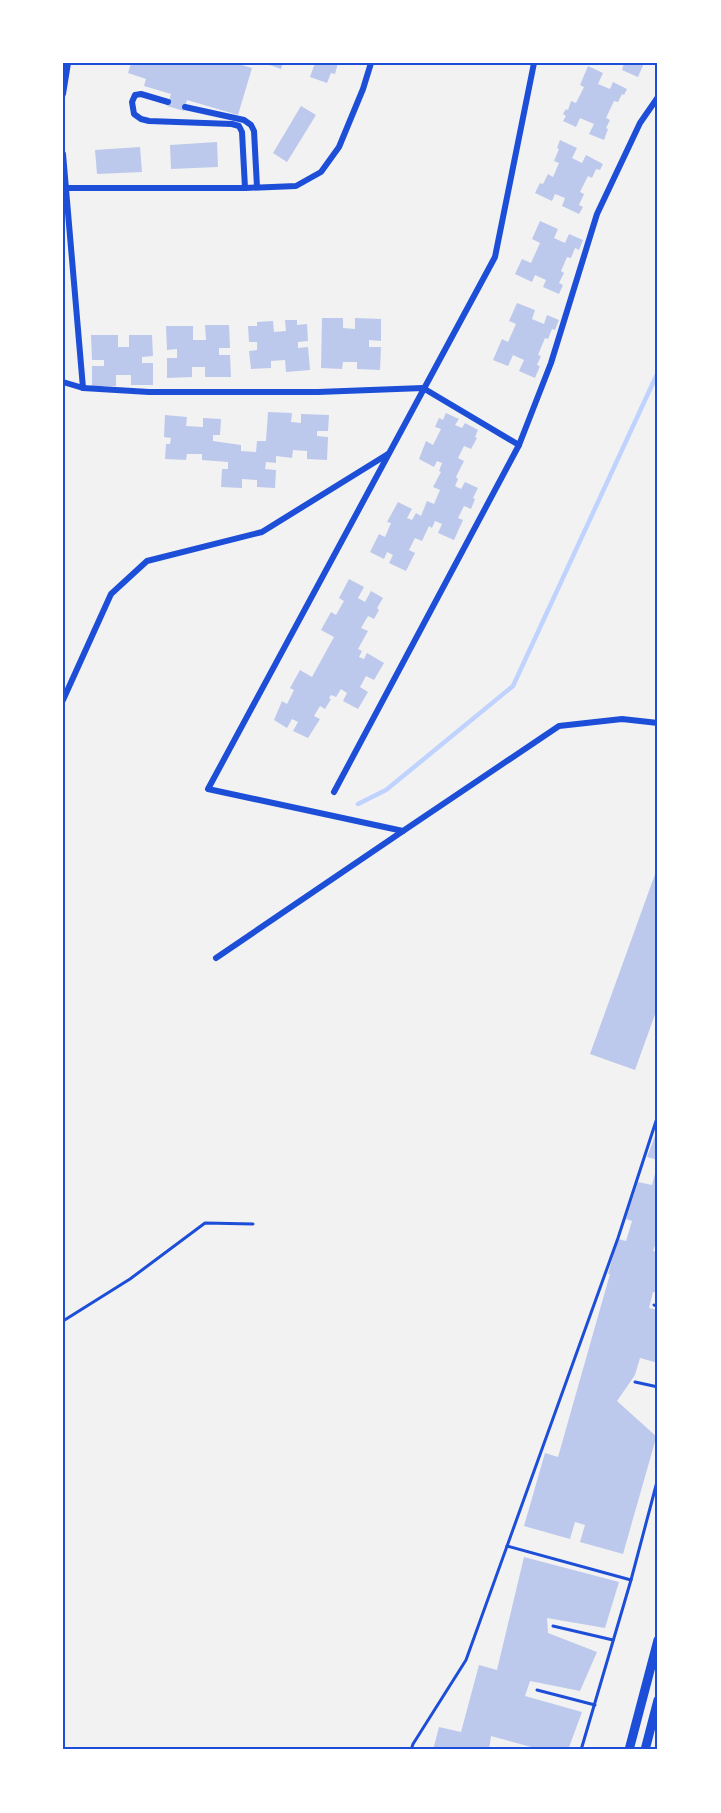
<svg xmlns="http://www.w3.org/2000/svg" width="721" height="1813" font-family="Commissioner,sans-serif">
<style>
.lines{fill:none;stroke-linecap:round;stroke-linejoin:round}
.stream{stroke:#bfd3fe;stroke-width:4.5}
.building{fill:#bdc9ec}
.service{stroke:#1d4ed8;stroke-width:3}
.minor{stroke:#1d4ed8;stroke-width:6}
.secondary{stroke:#1d4ed8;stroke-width:9}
.neatline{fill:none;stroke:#1d4ed8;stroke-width:2}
</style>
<rect width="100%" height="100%" fill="#f2f2f2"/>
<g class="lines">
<path class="stream" d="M358,804L386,790L513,686L658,372"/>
</g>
<g class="building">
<path d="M131,63H235L252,68L238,115L187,100L184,111L167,106L171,94L144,86L146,79L128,73Z"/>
<path d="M264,63H283L281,69Z"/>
<path d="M315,63H338L335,74L331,73L327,83L310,77Z"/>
<path d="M624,63H644L638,77L622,70Z"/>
<path d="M588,66L603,73L598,84L610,89L613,82L627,89L624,95L622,94L618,102L614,101L606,118L610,120L606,128L608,129L604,140L589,134L594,124L580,118L576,127L563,121L566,116L563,114L566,109L568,110L571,101L576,103L584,87L580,85Z"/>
<path d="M301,106L316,115L287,162L273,153Z"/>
<path d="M560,140L577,148L572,158L582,163L586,155L603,164L600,170L596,169L592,178L588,176L580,192L584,194L579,205L583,207L579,214L562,206L565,198L555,194L552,201L535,193L540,183L543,184L548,174L553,177L559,163L554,161L559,149L557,148Z"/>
<path d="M217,142L218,167L171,169L170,145Z"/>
<path d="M140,147L142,172L97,174L95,150Z"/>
<path d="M540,221L558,229L554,238L565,243L569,234L583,240L579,250L575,248L571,258L567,257L561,271L564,273L559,283L563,285L559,294L543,287L546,280L535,275L532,282L515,274L522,259L531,263L540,243L532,239Z"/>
<path d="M517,303L535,310L532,319L544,324L547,315L559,320L555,330L552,329L548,339L545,338L538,355L541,356L537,365L540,366L535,378L519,371L524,360L513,355L508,366L493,360L502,339L508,342L516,324L509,321Z"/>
<path d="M322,318H343V328L355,329V318L381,319V341L369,340V347H381L380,370L357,369V362H343L342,369L321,368Z"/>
<path d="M285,320H297V325L307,324L308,341L298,342V348L308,347L310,370L286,372L285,360L271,361V368L251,369L249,351L257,350V342H249L248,326H257V322L273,321L274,332L286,331Z"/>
<path d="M205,325H229L230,348H219V355H230L231,377H205V367H192V377L167,378V358H177V349L167,350L166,326H193V340H206Z"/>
<path d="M91,335H118V347H129V335H152L153,356L142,357V363H153V385H131V375H116V386H92V366H104V360H92Z"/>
<path d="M268,412L292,413L291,422L301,423V414L329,415L328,431H317V436L328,437L327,460L307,459V451L293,450L292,458L276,456V463L266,462L265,469L276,470L275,488L257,487V480L242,479V488L221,487L222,469H228V462L202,460V454H187L186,460L165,459L166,444H170L171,438L164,437L165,415L187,417L186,426L203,427V418L221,419L220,435H213V441L241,445V451L256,452L257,441H266Z"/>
<path d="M446,413L459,419L455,425L462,428L465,423L478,430L475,437L477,438L471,449L464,446L458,458L464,461L456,477L458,479L455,486L461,489L465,482L478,488L473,498L475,499L471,509L464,506L458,518L463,520L454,540L438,533L442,524L435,521L432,528L429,526L422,541L415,538L409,550L415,553L406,571L389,563L393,555L387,552L384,559L370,552L379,534L385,537L391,523L387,522L398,502L412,509L407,518L412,520L416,513L421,516L427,501L434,504L440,490L433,487L441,472L439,471L442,463L437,461L434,467L419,459L426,441L433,445L441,429L435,427L439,418L443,420Z"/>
<path d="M349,579L364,587L358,598L365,602L371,591L383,598L377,608L379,610L374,619L368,616L361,628L368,631L358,649L362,651L359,657L364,659L367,653L384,663L374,680L366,676L360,687L368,692L358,709L343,701L347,693L341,689L336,697L331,695L329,698L331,699L325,709L320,706L314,716L320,719L308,738L293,731L298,722L292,719L287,728L274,720L282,701L287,704L294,690L290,688L300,670L312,677L334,637L321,630L331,612L336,615L344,601L339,598Z"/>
<path d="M658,866V1006L635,1070L590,1054Z"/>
<path d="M658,1128V1160L647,1157Z"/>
<path d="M657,1166L658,1237L653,1251L658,1252V1293L653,1292L649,1308L658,1310V1363L640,1358L635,1375L617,1401L658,1438H656L623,1554L580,1542L585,1525L575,1522L570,1539L524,1526L545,1453L558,1457L610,1274H608L618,1239L626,1241L632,1221L626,1219L638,1182L652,1185Z"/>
<path d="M524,1557L619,1582L605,1628L547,1618L548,1633L597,1652L580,1691L530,1681L525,1696L582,1712L568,1750H542L491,1736L489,1750H433L439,1727L461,1732L479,1665L497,1670Z"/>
</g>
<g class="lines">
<g class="service">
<path d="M654,1305L658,1307"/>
<path d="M63,1321L130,1279L205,1223L253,1224"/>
<path d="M635,1382L658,1387"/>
<path d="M507,1546L631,1580"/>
<path d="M553,1626L613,1640"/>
<path d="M537,1690L595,1705"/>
<path d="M411,1750L413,1744L466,1660L618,1238L658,1115"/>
<path d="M581,1750L631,1580L658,1478"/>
</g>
<g class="minor">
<path d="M534,63L495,257L208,789L403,831L559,726L622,719L658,723"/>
<path d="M63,94L68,63"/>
<path d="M168,102L141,94L135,95L132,102L134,114L141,119L149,121L232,124L239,126L242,132L245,188"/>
<path d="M185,107L244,120L251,125L254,131L257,187"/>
<path d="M63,154L83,388"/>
<path d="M66,188H245L296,186L321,172L339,147L363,89L371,63"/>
<path d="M63,382L83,388L149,392H318L423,388L519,445"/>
<path d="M63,700L111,594L147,561L262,532L388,454"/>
<path d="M334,792L519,445L551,363L597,214L640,123L658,97"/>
<path d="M216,958L403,831"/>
</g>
<g class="secondary">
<path d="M629,1750L658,1640"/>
<path d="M645,1750L658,1700"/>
</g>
</g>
<rect width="721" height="1813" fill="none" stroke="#ffffff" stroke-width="129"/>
<rect x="64" y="64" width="592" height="1684" class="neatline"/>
</svg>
